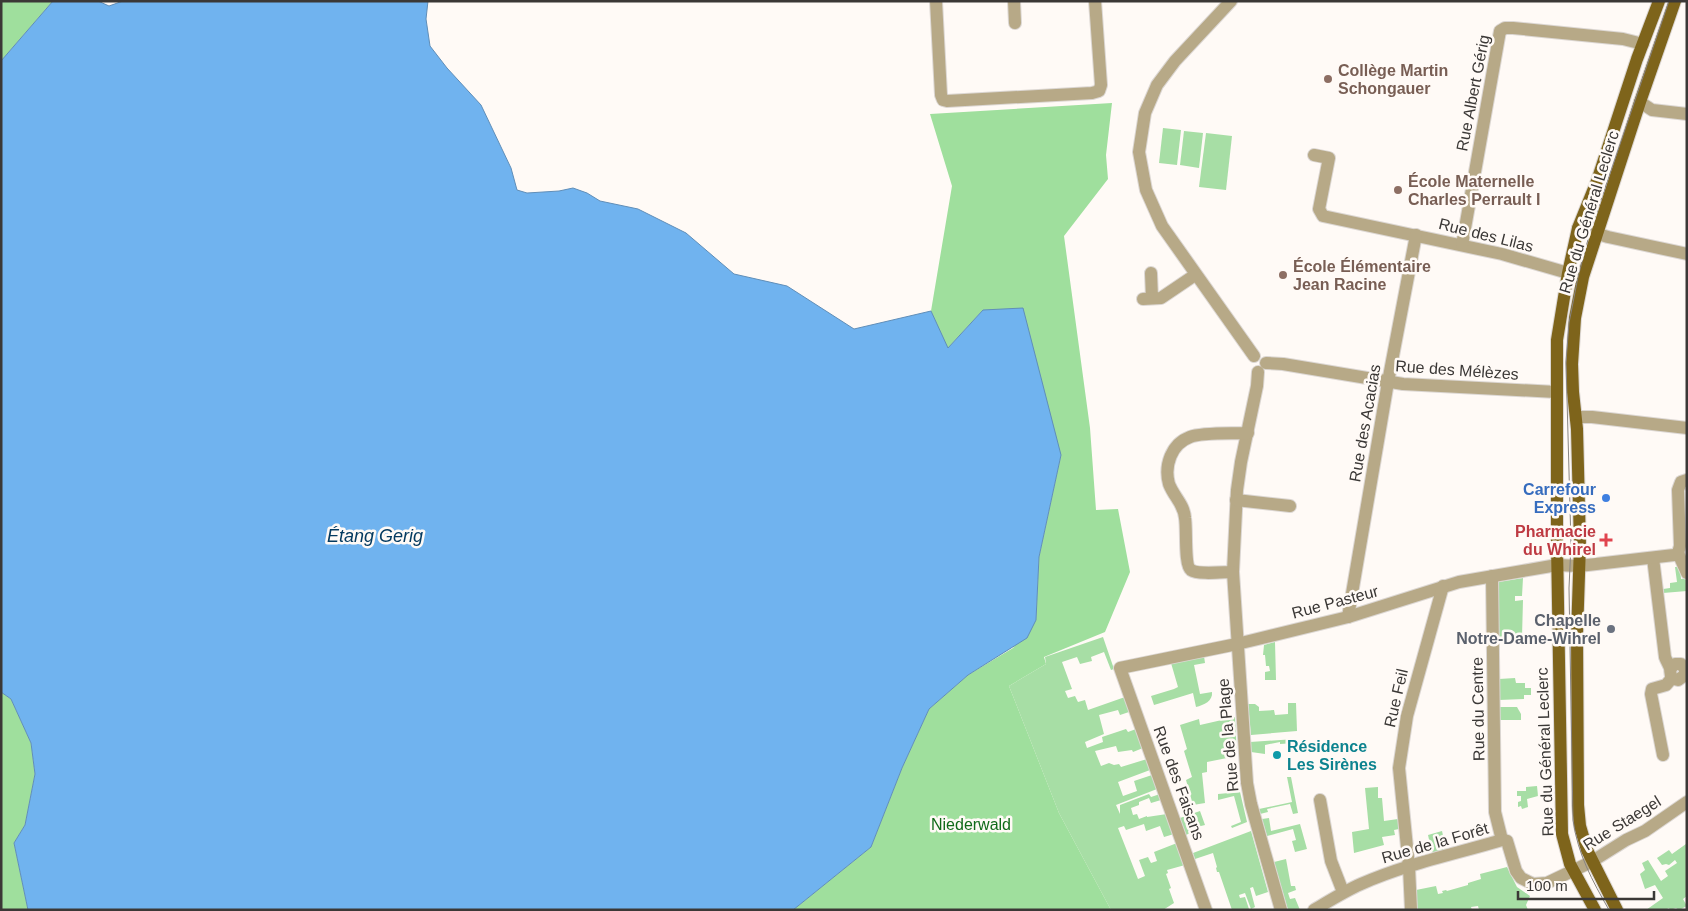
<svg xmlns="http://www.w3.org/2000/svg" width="1688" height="911" font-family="Arial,sans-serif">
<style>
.green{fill:#a7dea5}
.forest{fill:#9fdf9d}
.water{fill:#70b3ef;stroke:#608eb8}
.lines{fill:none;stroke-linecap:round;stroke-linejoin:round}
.minor-casing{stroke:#dcd7d3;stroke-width:14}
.major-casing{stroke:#dcd7d3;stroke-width:14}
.minor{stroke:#b7a987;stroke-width:12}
.major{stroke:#7e641b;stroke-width:12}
.tram{stroke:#888482;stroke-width:1}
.education-dot{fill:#8d6e63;stroke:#fffaf6;stroke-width:2}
.shop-dot{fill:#3f7fe0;stroke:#fffaf6;stroke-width:2}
.health-dot{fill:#e0444e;stroke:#fffaf6;stroke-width:2}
.worship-dot{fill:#6b7280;stroke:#fffaf6;stroke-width:2}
.culture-dot{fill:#0f9aa8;stroke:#fffaf6;stroke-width:2}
.labels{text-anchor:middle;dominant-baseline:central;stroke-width:5;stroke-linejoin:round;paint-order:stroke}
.education-label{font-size:16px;font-weight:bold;fill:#785e54;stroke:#fffaf6;text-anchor:start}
.street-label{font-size:16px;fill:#3b3836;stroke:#fffaf6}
.shop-label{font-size:16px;font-weight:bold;fill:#366cbe;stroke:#fffaf6;text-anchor:end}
.health-label{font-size:16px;font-weight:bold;fill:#be3a42;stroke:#fffaf6;text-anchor:end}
.worship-label{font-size:16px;font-weight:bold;fill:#5b616d;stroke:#fffaf6;text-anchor:end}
.culture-label{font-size:16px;font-weight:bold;fill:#0d838f;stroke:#fffaf6;text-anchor:start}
.park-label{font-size:16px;fill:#116a19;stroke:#fffaf6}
.water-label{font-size:18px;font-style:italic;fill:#043a60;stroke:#fffaf6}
</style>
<rect width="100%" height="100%" fill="#fffaf6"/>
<g class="green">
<path d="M1163,128L1181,130L1177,165L1159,163Z"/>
<path d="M1184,131L1203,133L1199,168L1180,165Z"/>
<path d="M1206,133L1232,136L1226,190L1199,187Z"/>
<path d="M1675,567H1680L1681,579L1687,578V591L1663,593V589L1670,588V583L1677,582Z"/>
<path d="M1523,578L1522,596H1515V601L1523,600L1522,637H1499L1498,582Z"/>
<path d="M1103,637L1114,669L1111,670L1104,652L1091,657L1092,661L1080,664L1077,657L1062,662L1072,689L1065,691L1068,698L1075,696L1078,702L1085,700L1088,710L1125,697L1129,712L1120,715L1118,710L1099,715L1104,734L1085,742L1087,748L1103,742L1102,737L1126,729L1128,732L1136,729L1143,748L1133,752L1132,750L1118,752L1116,746L1095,751L1101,766L1109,763L1114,765L1119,764L1121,767L1147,759L1150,770L1118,782L1123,796L1137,791L1134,781L1152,775L1157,789L1116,805L1120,814V805L1149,794L1151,797L1160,794L1161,800L1151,803L1149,798L1139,802V805L1131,808L1133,815L1137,814L1139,819L1147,816V817L1167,814L1174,834L1164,837L1160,826L1146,831L1144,824L1126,830L1124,826L1118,828L1138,879L1145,876L1139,860L1148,857L1151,863L1157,861L1154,852L1177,843L1185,865L1167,870L1168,873L1166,874L1171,888L1169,889L1174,903L1163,910H1111L1059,813L1009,686L1046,664L1045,657Z"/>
<path d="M1275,642L1276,680H1265V672L1270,671L1269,666H1266L1265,655H1263L1264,645Z"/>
<path d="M1204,656L1205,663L1194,665L1200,694L1212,692C1213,701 1204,705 1196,707L1193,693L1154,705L1151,696L1174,689L1178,687L1171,663Z"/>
<path d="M1515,678L1516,683H1525V688H1531V695H1524V699L1499,700V679Z"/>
<path d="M1288,703H1296L1297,731L1251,735L1248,704H1255L1259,707V711L1274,710L1275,715L1288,714Z"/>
<path d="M1500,707H1517L1521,714V720H1499Z"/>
<path d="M1235,717L1237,756L1207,762V772L1202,773L1205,803L1193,805L1186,780L1192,777L1184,751L1187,749L1180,725L1199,719L1200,725Z"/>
<path d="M1295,739V743L1280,744V742L1265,745V754L1251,752L1250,742Z"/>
<path d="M1287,777H1291L1298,813L1293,814L1290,804L1267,809L1268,812L1260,814L1259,809L1292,802Z"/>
<path d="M1537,786L1538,796L1527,799L1528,807L1522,809L1521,806L1518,807V802L1521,801V796H1517V791H1526V787Z"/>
<path d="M1378,787V798H1382L1384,821L1398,819L1399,829L1394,830L1395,835L1382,837L1384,845L1354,853L1352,832L1369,829L1365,788Z"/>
<path d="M1240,792L1247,822L1232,828L1231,826L1241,822L1234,796L1218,800V794Z"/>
<path d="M1200,811L1205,825L1189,829L1190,833L1186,835L1180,818Z"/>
<path d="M1269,818L1271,831L1300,824L1307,849L1295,852L1292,841L1296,840L1293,829L1267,836L1262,819Z"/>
<path d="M1251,831L1268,892L1256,896L1253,887L1250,888L1255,907L1251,909L1245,893L1239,895L1240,898L1245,897L1249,909L1232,910L1219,872H1217L1216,868L1217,867L1213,853L1195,859L1193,853Z"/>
<path d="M1442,831L1446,849L1432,853L1428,835Z"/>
<path d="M1686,844L1687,896L1683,899L1687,906L1679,910L1676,908L1670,910L1669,908L1665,910H1646L1663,898L1655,885L1645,889L1640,874L1645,870L1642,863L1648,860L1661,881L1668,876L1665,871L1677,863L1675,860L1669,865L1666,864L1662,865L1657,858L1669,850L1672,854Z"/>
<path d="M1286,859L1291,886H1295L1296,890L1288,893L1290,899L1295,898L1300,910H1288L1274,862Z"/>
<path d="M1507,867L1517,887L1530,896L1526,905L1528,910H1479L1478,906L1471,907L1472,910H1416V890L1436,886L1438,894L1443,893L1442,891L1446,890L1447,891L1468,885V883L1481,879L1480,874Z"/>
</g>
<g class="forest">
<path d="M1,1H53L1,61Z"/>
<path d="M1112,103L1106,155L1108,179L1064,236L1090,428L1096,510L1118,509L1130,572L1105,632L1044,657L1046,664L1009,686L1059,813L1111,910H793L871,847L902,768L929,709L968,675L1013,648L1036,620L1039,557L1061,455L983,310L947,349L931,311L952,186L930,114Z"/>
<path d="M1,692L11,699L31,743L35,774L25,825L14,843L28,910H1Z"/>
</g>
<path class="water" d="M53,1H98L109,6L123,1H428L426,19L430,46L447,68L481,105L511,168L517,190L527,193L559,191L573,188L587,193L600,201L638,209L686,233L734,274L787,286L854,329L931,311L948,348L983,310L1023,308L1061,455L1039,557L1036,620L1027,638L968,675L929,709L902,768L871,847L793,910H28L14,843L25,825L35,774L31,743L11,699L1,692V61Z"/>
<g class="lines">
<g class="minor-casing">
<g id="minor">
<path d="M936,1L941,95L943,100L947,101L1092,93L1099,91L1101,85L1095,1"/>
<path d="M1014,1L1015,23"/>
<path d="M1231,1L1175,61L1157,85L1145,113L1139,152L1146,190L1162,226L1254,356"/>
<path d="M1640,102L1652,110L1687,114"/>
<path d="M1314,155L1329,158L1319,209L1323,216L1502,254L1568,273"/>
<path d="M1578,228L1608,237L1687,254"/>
<path d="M1462,245L1500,31L1505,28H1513L1623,39L1643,44"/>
<path d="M1151,273L1152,298"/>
<path d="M1143,299L1161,298L1195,275"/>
<path d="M1266,363L1283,364L1403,384L1556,392"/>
<path d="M1258,372L1257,386L1241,462L1237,490L1233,572L1247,783L1251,804L1281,910"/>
<path d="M1576,417H1592L1687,428"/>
<path d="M1236,500L1290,506"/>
<path d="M1678,553L1687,573"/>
<path d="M1653,558L1665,657C1666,660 1669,665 1670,668C1671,675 1669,678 1678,680L1685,675V669L1681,664H1675L1670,669"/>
<path d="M1233,572C1224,572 1198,575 1191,570C1184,565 1187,528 1185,518C1184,504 1174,497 1169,484C1164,466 1171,444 1190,437C1204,432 1233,434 1248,433"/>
<path d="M1492,576L1495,812L1502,840"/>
<path d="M1348,617L1388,382L1416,235"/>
<path d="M1663,755L1651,694L1652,689L1666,685L1672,678"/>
<path d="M1320,800L1331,861L1343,892"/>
<path d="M1206,910L1120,668L1237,644L1348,617L1459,582L1557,565L1579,566L1674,555L1678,553L1680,546L1678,490L1681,482L1687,480"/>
<path d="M1314,910C1329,901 1345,891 1361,884C1406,864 1455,854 1502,840L1507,841L1516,871L1521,878L1533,884L1547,883L1591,862L1626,840L1645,831L1687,802"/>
<path d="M1411,910L1409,867L1399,768L1407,716L1443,586"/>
</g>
</g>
<g class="major-casing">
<g id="major">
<path d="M1595,910L1570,864L1562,834L1557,545V340L1568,273L1578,228L1597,181L1637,59L1659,1"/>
<path d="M1617,910L1587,850L1580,826L1578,805L1577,634L1580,545L1577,429L1573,392L1572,364L1575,318L1583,277L1640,102L1675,1"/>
</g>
</g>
<use href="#minor" class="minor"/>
<use href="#major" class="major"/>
<path class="tram" d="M1609,910C1592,880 1578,855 1573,820L1569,588L1571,544L1566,362L1569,323L1578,277L1590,232L1669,1"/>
</g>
<g class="education-dot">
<circle cx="1328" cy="79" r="5"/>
<circle cx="1398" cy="190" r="5"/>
<circle cx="1283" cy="275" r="5"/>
</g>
<circle class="shop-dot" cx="1606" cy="498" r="5"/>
<path class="health-dot" d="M1603.5 532.5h5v5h5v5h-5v5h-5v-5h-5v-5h5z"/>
<circle class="worship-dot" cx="1611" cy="629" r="5"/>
<circle class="culture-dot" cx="1277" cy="755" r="5"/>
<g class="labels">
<g class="education-label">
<text x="1338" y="70">Collège Martin<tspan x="1338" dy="18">Schongauer</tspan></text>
<text x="1408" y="181">École Maternelle<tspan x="1408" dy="18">Charles Perrault I</tspan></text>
<text x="1293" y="266">École Élémentaire<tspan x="1293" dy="18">Jean Racine</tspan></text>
</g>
<g class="street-label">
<text transform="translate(1473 93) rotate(-79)">Rue Albert Gérig</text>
<text transform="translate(1589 212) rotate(-73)">Rue du Général Leclerc</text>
<text transform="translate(1486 235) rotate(14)">Rue des Lilas</text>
<text transform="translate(1457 370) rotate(4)">Rue des Mélèzes</text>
<text transform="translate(1365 423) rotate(-80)">Rue des Acacias</text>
<text transform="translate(1335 602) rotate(-15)">Rue Pasteur</text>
<text transform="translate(1396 698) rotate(-77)">Rue Feil</text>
<text transform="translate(1478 709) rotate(-91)">Rue du Centre</text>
<text transform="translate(1228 735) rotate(-95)">Rue de la Plage</text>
<text transform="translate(1545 752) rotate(-92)">Rue du Général Leclerc</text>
<text transform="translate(1179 783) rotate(70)">Rue des Faisans</text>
<text transform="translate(1622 823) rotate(-32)">Rue Staegel</text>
<text transform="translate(1435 843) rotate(-16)">Rue de la Forêt</text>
</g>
<g class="shop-label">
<text x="1596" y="489">Carrefour<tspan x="1596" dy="18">Express</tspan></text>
</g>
<g class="health-label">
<text x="1596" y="531">Pharmacie<tspan x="1596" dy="18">du Whirel</tspan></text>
</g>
<g class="worship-label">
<text x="1601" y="620">Chapelle<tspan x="1601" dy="18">Notre-Dame-Wihrel</tspan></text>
</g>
<g class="culture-label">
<text x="1287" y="746">Résidence<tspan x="1287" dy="18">Les Sirènes</tspan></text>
</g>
<g class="park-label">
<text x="971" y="824">Niederwald</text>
</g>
<g class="water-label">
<text x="375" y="536">Étang Gerig</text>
</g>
</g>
<rect width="1688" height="911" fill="none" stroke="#3b3836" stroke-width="5"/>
<path d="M1518 891v8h136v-8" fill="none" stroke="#3b3836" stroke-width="2.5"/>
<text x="1526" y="891" font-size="15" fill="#3b3836" stroke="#fffaf6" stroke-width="4" paint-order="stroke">100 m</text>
</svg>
